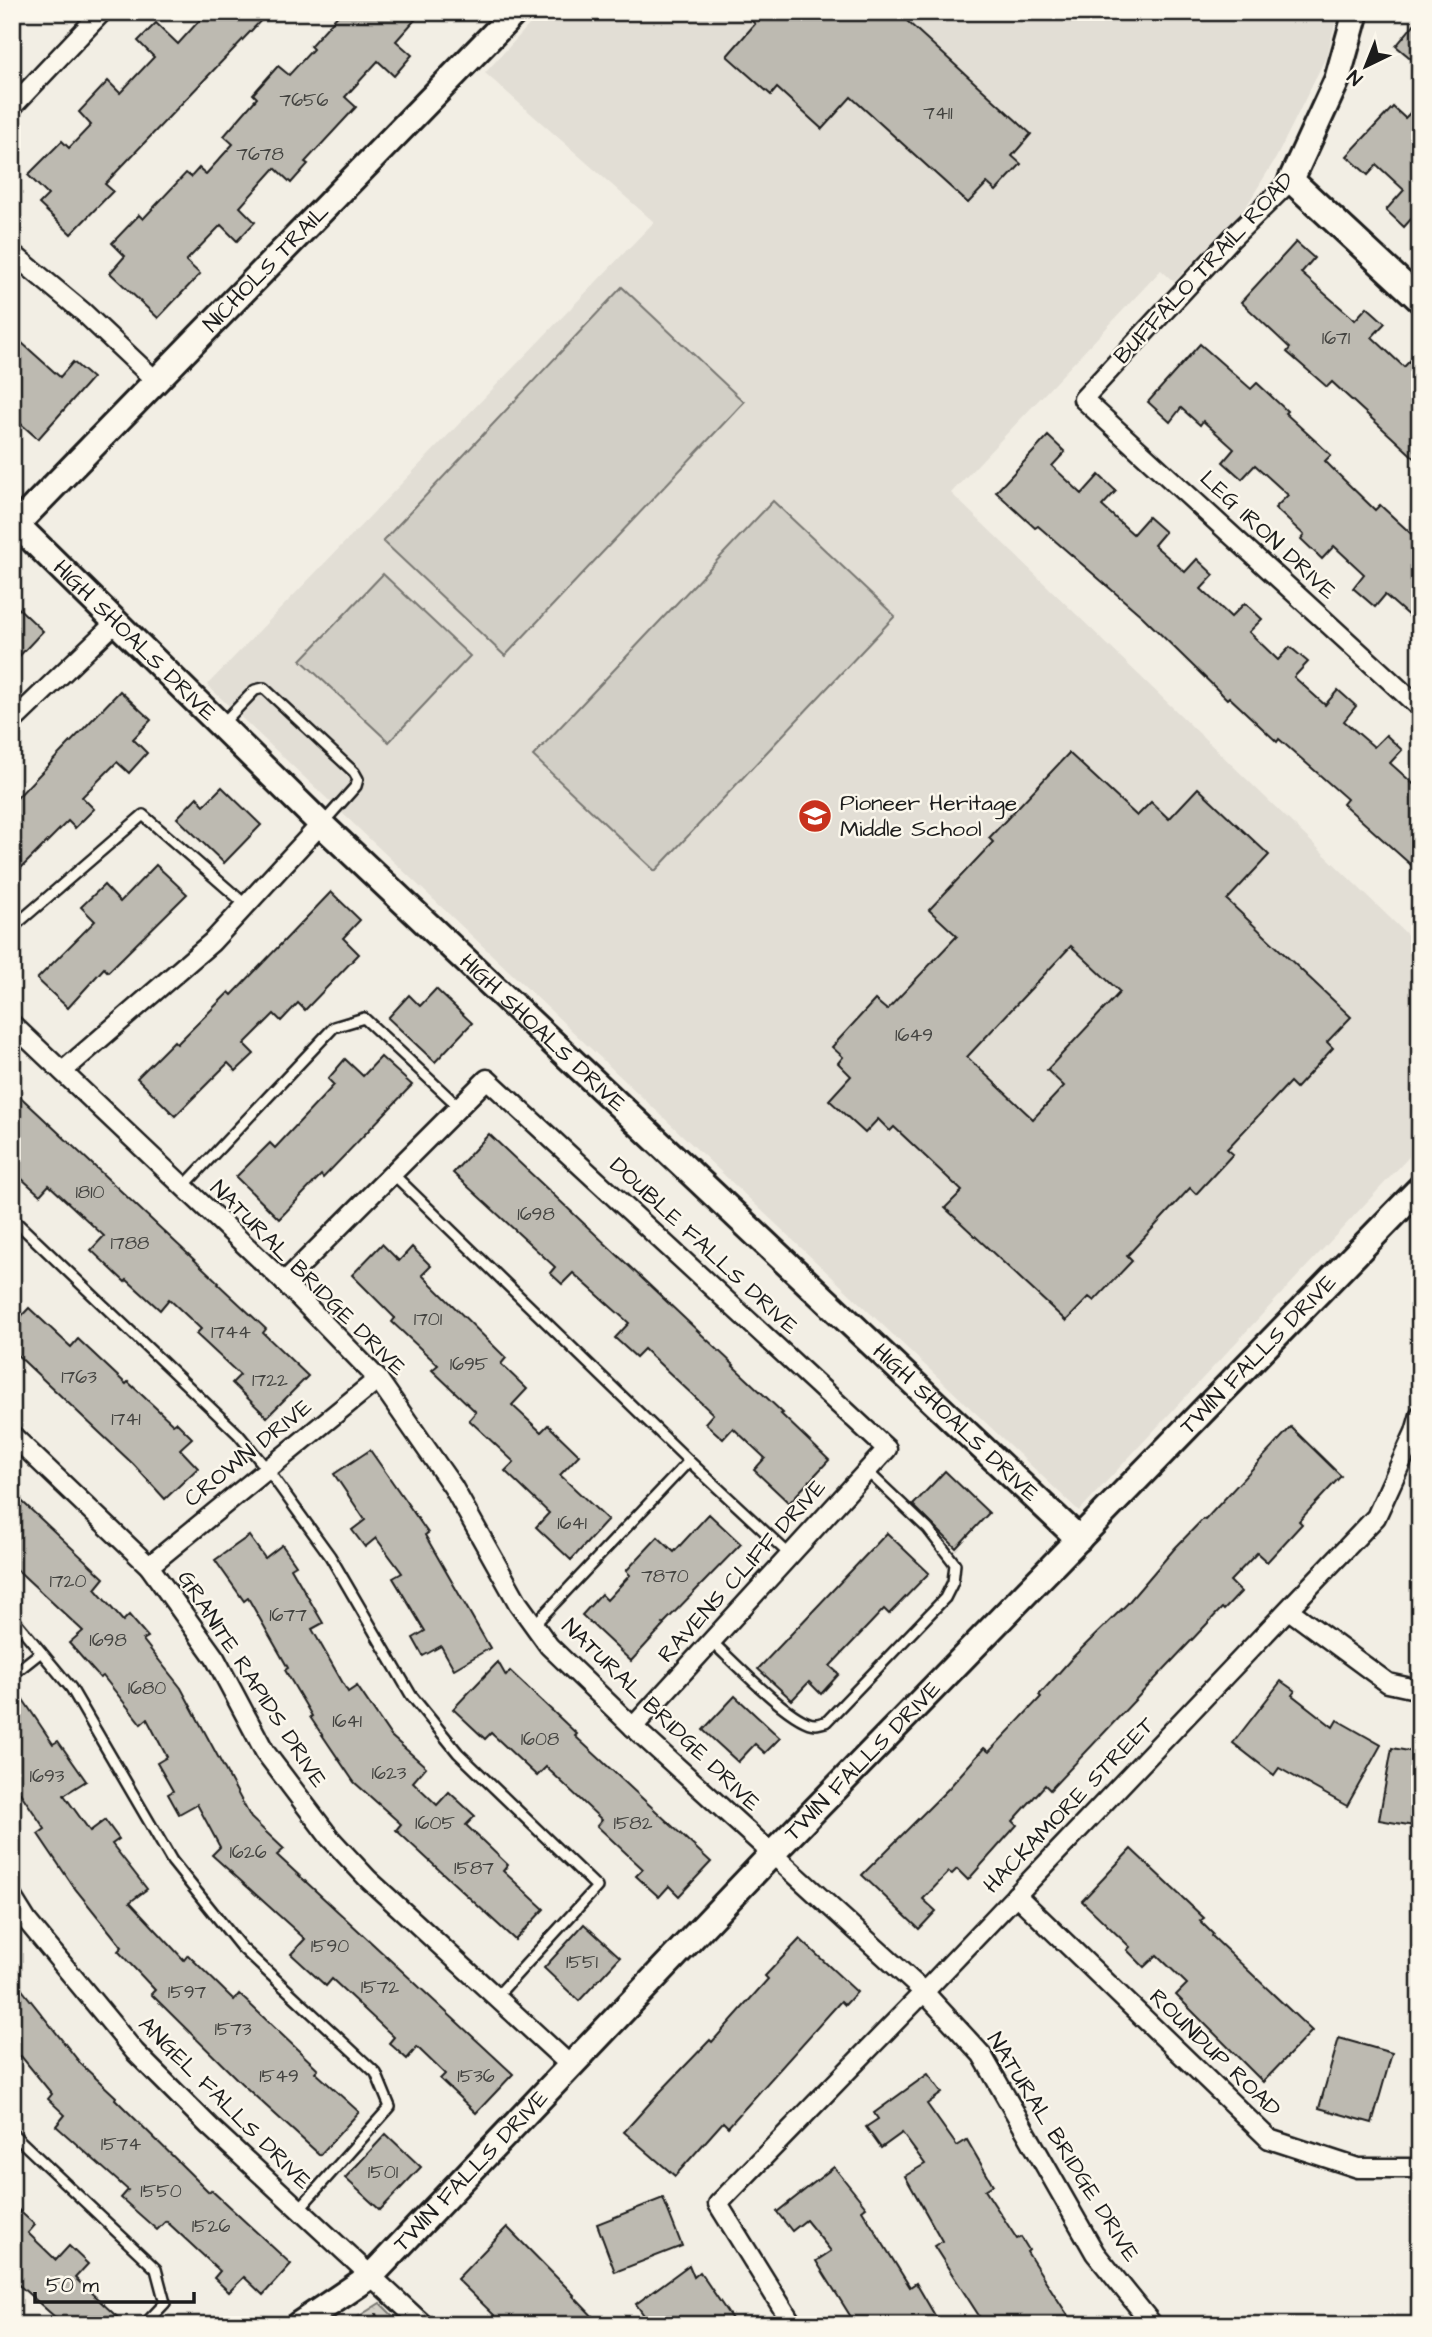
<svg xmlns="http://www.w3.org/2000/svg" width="1432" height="2337" font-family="'Architects Daughter',sans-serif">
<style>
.built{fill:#e2ded5}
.green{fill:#d2cfc6;stroke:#777671;stroke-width:2}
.building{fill:#bdbab1;stroke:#1c1c1c;stroke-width:2;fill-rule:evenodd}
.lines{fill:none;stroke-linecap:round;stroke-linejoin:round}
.lane-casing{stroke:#1c1c1c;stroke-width:14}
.street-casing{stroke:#1c1c1c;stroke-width:23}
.secondary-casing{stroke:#1c1c1c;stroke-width:30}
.path{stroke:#1c1c1c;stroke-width:3.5;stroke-dasharray:7 5;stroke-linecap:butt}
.lane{stroke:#fbf7ec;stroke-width:9}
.street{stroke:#fbf7ec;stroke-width:18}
.secondary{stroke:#fbf7ec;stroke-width:24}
.labels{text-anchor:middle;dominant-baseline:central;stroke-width:5;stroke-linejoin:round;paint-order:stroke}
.number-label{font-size:19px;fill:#444441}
.street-label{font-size:23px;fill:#1c1c1c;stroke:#fbf7ec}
.poi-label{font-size:23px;fill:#1c1c1c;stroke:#fbf7ec;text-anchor:start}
</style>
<rect width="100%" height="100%" fill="#f2eee4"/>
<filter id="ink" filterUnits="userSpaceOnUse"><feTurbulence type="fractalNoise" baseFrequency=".0143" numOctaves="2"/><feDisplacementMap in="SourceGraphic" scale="14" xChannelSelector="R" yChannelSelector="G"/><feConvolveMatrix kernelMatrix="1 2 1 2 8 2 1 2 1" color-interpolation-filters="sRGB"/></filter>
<g filter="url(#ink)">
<path class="built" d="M541,12H1338L1328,53L1276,158L1244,210L1174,282L1161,270L951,493L1420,947V1145L1079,1511L207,685L654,222L485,73Z"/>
<g class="green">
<path d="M622,287L744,402L505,656L383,541Z"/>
<path d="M773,501L895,616L655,871L533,756Z"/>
<path d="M383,574L470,656L389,742L301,660Z"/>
<path d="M380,2303L402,2325H345Z"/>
</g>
<g class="building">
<path d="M207,12H269L105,184L113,191L71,234L39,204L48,195L28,175L62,141L69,148L91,125L79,112L108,81L120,93L154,57L138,41L156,23L178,44Z"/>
<path d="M341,12H422L396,41L412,55L394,76L378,61L345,97L356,107L305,162L308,164L291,183L275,168L240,207L255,222L237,241L221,225L186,261L200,274L158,318L110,273L125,256L112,243L139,215L143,219L186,173L191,177L199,168L206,174L233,144L224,136L257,98L253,94L278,66L289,75L313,49L310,46Z"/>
<path d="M760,12H916L907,21L1031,134L1012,156L1021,164L996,191L987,183L968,203L851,97L822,129L777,88L771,95L727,56L755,24L752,21Z"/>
<path d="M1420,17V66L1396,46Z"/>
<path d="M1420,103V209L1404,227L1386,210L1404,190L1377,165L1368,175L1347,156L1393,107L1405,118Z"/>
<path d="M1296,242L1314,258L1301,273L1355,320L1367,307L1385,323L1372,337L1404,367L1420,350V463L1332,382L1327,387L1287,352L1290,348L1241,302Z"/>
<path d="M12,334L60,377L73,362L92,378L38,439L12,416Z"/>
<path d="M1200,344L1251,389L1257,383L1287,411L1285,413L1331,455L1325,461L1339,475L1375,510L1380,505L1420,542V626L1385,595L1375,607L1353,588L1364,574L1334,546L1322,559L1301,539L1304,535L1275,508L1288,495L1255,465L1242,479L1223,462L1234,449L1203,421L1200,425L1181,408L1170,422L1148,402Z"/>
<path d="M1048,436L1065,452L1052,466L1082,494L1099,475L1116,491L1102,506L1133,534L1148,517L1165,532L1154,545L1185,572L1197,559L1214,575L1201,589L1231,617L1245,603L1262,619L1249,632L1278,660L1290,647L1308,662L1294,677L1325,705L1338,690L1356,706L1344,721L1374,747L1386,735L1402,750L1390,763L1420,790V873L1343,804L1347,799L1279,739L1277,742L1229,697L1227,699L1143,617L1038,526L1035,528L996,492Z"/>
<path d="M12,602L43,631L12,664Z"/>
<path d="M120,691L151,720L133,739L147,753L129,773L117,762L82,797L94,809L75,828L68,821L12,877V803Z"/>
<path d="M1069,753L1137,816L1151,802L1169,819L1198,788L1269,855L1227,900L1351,1017L1327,1042L1333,1048L1296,1088L1290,1082L1227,1149L1233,1154L1196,1194L1190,1188L1127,1256L1132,1261L1094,1301L1089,1297L1066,1321L945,1208L962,1191L894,1127L890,1131L878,1119L865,1133L829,1100L851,1076L838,1063L843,1057L832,1047L875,1000L887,1010L957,936L929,910L993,842L989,838ZM1071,946L1120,992L1047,1070L1064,1086L1033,1119L967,1057Z"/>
<path d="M222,787L261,825L224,863L177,818L197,797L204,805Z"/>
<path d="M156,865L187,894L108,972L104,968L68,1008L37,979L95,921L81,907L104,885L120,902Z"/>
<path d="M331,892L360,920L343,938L359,954L305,1010L298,1003L281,1021L274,1014L244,1044L254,1054L236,1071L228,1063L175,1116L137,1078L174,1041L177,1044L229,992L232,995Z"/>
<path d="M436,989L472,1023L435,1062L388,1018L409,995L420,1006Z"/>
<path d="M381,1057L412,1085L323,1178L321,1175L279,1219L236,1177L270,1143L275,1148L334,1085L328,1079L345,1059L363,1076Z"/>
<path d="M12,1089L219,1283L218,1284L266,1329L263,1333L308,1376L267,1417L232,1383L240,1375L196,1334L201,1329L169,1299L160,1310L127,1280L125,1282L91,1250L104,1236L49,1185L40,1195L12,1170Z"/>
<path d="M489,1134L734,1365L733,1366L783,1413L781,1414L829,1460L789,1503L754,1470L765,1458L733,1428L723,1439L705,1423L713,1414L644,1349L636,1357L615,1338L629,1323L573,1273L562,1284L550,1273L555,1267L453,1173Z"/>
<path d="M382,1244L399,1261L412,1247L431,1266L422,1275L506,1358L501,1364L527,1389L512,1405L541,1432L548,1425L579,1455L560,1475L608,1520L571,1560L536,1527L549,1513L505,1471L514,1462L469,1420L476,1412L432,1370L438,1365L392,1322L395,1318L352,1275Z"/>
<path d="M29,1308L71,1347L78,1339L126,1384L128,1382L173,1424L176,1422L192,1438L180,1449L198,1468L165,1499L133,1464L12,1350V1326Z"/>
<path d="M1291,1427L1341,1476L1299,1521L1302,1524L1267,1562L1257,1553L1230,1581L1241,1592L1224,1610L1222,1608L1050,1790L1045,1785L1013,1821L1017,1825L968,1880L957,1869L952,1874L949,1872L923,1899L936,1911L919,1929L862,1875L948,1789L984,1748L989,1752L1041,1697L1039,1695L1073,1657L1127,1604L1175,1548L1203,1519L1205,1520Z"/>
<path d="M370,1450L428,1533L425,1535L490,1648L454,1669L441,1646L423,1656L413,1638L425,1631L393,1578L402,1573L376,1538L365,1547L352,1530L365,1520L334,1474Z"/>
<path d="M945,1471L989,1513L956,1548L913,1505Z"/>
<path d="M12,1492L104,1578L95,1589L123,1621L129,1615L148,1637L143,1640L181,1688L251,1818L284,1849L277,1855L513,2074L476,2113L440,2079L445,2074L417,2047L407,2059L389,2043L394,2037L332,1979L326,1986L291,1954L305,1939L212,1855L220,1847L197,1804L179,1814L168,1794L173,1791L157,1763L167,1757L147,1719L141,1724L103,1676L100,1678L69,1643L83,1631L12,1565Z"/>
<path d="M709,1514L741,1544L663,1624L664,1625L631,1661L582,1615L601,1594L607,1600L630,1575L626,1571L658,1537L674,1552Z"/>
<path d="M887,1533L929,1573L889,1614L884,1609L830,1666L839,1674L821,1694L809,1682L792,1700L758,1669Z"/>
<path d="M249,1536L265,1558L282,1545L296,1565L291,1568L323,1623L312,1629L348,1692L357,1686L391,1736L426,1767L413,1782L437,1805L449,1792L475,1816L466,1825L508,1865L503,1871L544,1909L515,1940L396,1830L401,1824L354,1782L310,1717L312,1716L285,1670L288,1668L248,1598L244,1601L215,1560Z"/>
<path d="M498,1662L506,1676L510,1671L577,1734L575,1736L711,1862L679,1896L669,1886L659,1897L636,1876L643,1869L597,1826L602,1820L546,1767L537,1776L491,1733L485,1739L453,1709Z"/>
<path d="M1281,1681L1295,1691L1292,1695L1333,1727L1337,1720L1381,1745L1347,1806L1279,1768L1274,1775L1233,1743Z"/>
<path d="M12,1683L53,1744L58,1741L86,1781L64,1795L90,1831L105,1820L119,1839L112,1844L147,1889L130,1902L184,1960L188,1955L234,2000L239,1994L318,2069L315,2072L359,2112L320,2155L241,2083L151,1994L155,1990L118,1951L122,1947L73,1886L38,1834L45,1829L12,1781Z"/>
<path d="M735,1696L780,1738L765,1753L755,1744L738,1762L703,1730Z"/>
<path d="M1392,1748L1420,1753V1827L1379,1820Z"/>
<path d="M1131,1849L1204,1918L1200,1921L1213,1934L1212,1936L1312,2031L1263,2082L1176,1995L1187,1984L1157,1955L1144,1967L1127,1950L1130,1947L1082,1901Z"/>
<path d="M584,1924L620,1957L579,2001L544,1968Z"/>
<path d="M800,1939L857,1992L845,2005L841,2001L728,2127L723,2122L675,2176L624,2132L659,2093L710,2040L712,2042L768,1979L765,1976Z"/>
<path d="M12,1977L81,2064L116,2097L115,2099L209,2192L211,2190L291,2264L263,2295L244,2277L229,2292L214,2278L220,2271L166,2221L157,2230L121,2198L128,2190L56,2126L65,2115L48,2099L52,2094L21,2056L12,2062Z"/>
<path d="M1339,2038L1392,2053L1372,2123L1319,2108Z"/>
<path d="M928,2074L942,2093L927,2104L957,2146L967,2140L993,2185L985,2190L1017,2239L1021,2237L1029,2250L1027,2252L1074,2325H985L934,2246L942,2241L905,2176L925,2164L902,2133L881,2148L866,2127L878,2119L874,2113Z"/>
<path d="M386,2134L421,2167L380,2210L345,2178Z"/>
<path d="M834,2167L866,2207L862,2210L910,2287L916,2283L937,2319L928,2325H856L816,2261L831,2251L806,2220L792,2231L777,2212Z"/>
<path d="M663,2198L682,2246L615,2272L597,2224Z"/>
<path d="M12,2204L35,2225L28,2233L56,2260L69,2246L88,2264L75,2278L126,2325H64L12,2279Z"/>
<path d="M507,2227L574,2295L573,2296L601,2325H487L495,2316L457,2279Z"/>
<path d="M689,2265L694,2277L700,2272L736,2325H651L636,2304Z"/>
</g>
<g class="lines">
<g class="lane-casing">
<g id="lane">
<path d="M12,702L22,712"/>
<path d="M222,724L255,690L264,688L354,772L358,779L356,786L323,823"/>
<path d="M12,928L143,815L246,905"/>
<path d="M392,1173L689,1461L790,1555"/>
<path d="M183,1187L334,1027L364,1018L459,1107"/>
<path d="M12,1218L238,1434L267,1469L330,1556L411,1695L458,1753L597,1887L496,1997"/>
<path d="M12,1617L71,1688L172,1861L241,1947L376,2073L390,2107L299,2209"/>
<path d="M534,1625L689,1461"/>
<path d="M711,1641C731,1659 792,1724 815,1724C819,1724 823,1722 826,1722L945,1598L953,1582L955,1564L928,1529L867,1471"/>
<path d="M12,1675L41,1652"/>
<path d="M12,2133L156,2269L165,2303L144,2325"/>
</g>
</g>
<g class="street-casing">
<g id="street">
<path d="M12,107L102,12"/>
<path d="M1291,180L1232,238L1083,399L1420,708"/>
<path d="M12,253L83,312L157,382"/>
<path d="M12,722L116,622"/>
<path d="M12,1024L284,1282L378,1379L453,1487L518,1603L549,1646L633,1727L924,1992L982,2055L1095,2253L1153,2325"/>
<path d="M63,1071L212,942L321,824"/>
<path d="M284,1282L487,1079L887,1449L633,1727"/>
<path d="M12,1435L149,1566L215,1658L265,1752L330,1838L368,1879L571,2066"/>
<path d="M149,1566L378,1379"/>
<path d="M1289,1610L1388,1683L1420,1690"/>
<path d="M1016,1895L1269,2139L1358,2168H1420"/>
<path d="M12,1897L27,1921L135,2052L209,2126L424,2325"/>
<path d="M793,2325L718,2204L924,1992L1376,1517L1415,1432L1420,1415"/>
</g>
</g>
<g class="secondary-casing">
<g id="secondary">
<path d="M1356,12L1337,80L1291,180L1420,300"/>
<path id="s1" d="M12,520L321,824L1079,1539"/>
<path id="s2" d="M17,524L515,12"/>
<path id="s3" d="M298,2325L372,2275L772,1854L1420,1188"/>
</g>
</g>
<g class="path">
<path d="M376,2320L377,2308"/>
<path d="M362,2325L376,2320L392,2322"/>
</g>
<use href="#lane" class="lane"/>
<use href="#street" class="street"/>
<use href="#secondary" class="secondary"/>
</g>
</g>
<defs>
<g id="school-disc" transform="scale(1.75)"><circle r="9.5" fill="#c8321e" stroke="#fbf7ec"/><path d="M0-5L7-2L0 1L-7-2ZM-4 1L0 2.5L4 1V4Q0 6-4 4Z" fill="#fff"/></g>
</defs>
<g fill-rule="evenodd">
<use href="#school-disc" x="815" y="816"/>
</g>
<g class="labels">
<g class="number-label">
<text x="304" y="100">7656</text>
<text x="938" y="113">7411</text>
<text x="260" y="154">7678</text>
<text x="1336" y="338">1671</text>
<text x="914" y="1035">1649</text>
<text x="90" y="1192">1810</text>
<text x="536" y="1214">1698</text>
<text x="130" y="1243">1788</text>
<text x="428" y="1319">1701</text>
<text x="231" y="1332">1744</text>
<text x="469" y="1364">1695</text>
<text x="79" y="1377">1763</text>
<text x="270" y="1380">1722</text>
<text x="126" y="1419">1741</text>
<text x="572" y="1523">1641</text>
<text x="665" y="1576">7870</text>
<text x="68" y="1581">1720</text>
<text x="288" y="1615">1677</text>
<text x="108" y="1640">1698</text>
<text x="147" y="1688">1680</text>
<text x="347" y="1721">1641</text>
<text x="540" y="1739">1608</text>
<text x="389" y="1773">1623</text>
<text x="47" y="1776">1693</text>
<text x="435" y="1823">1605</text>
<text x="633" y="1823">1582</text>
<text x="248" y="1852">1626</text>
<text x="474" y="1868">1587</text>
<text x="330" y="1946">1590</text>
<text x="582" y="1962">1551</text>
<text x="380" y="1987">1572</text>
<text x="187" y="1992">1597</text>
<text x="233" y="2029">1573</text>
<text x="279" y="2076">1549</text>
<text x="476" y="2076">1536</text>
<text x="121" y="2144">1574</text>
<text x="383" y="2172">1501</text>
<text x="161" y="2191">1550</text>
<text x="211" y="2226">1526</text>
</g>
<g class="street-label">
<text transform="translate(1204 268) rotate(-47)">BUFFALO TRAIL ROAD</text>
<text stroke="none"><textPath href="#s2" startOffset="357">NICHOLS TRAIL</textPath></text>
<text transform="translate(1268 535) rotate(43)">LEG IRON DRIVE</text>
<text stroke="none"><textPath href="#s1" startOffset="172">HIGH SHOALS DRIVE</textPath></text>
<text stroke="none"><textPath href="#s1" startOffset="738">HIGH SHOALS DRIVE</textPath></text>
<text transform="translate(704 1246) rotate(43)">DOUBLE FALLS DRIVE</text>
<text transform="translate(308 1278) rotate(45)">NATURAL BRIDGE DRIVE</text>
<text stroke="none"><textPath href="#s3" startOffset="1367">TWIN FALLS DRIVE</textPath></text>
<text stroke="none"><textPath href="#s1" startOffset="1306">HIGH SHOALS DRIVE</textPath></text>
<text transform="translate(248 1453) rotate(-39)">CROWN DRIVE</text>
<text transform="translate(742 1571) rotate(-48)">RAVENS CLIFF DRIVE</text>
<text transform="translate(252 1679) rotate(57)">GRANITE RAPIDS DRIVE</text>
<text transform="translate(661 1715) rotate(44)">NATURAL BRIDGE DRIVE</text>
<text stroke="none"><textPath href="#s3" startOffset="800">TWIN FALLS DRIVE</textPath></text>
<text transform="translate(1069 1805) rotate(-46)">HACKAMORE STREET</text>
<text transform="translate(1215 2053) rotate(44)">ROUNDUP ROAD</text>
<text transform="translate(225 2103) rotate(45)">ANGEL FALLS DRIVE</text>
<text transform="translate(1063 2147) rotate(58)">NATURAL BRIDGE DRIVE</text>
<text stroke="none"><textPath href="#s3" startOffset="233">TWIN FALLS DRIVE</textPath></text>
</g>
<g class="poi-label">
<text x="840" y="803">Pioneer Heritage<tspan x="840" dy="26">Middle School</tspan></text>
</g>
</g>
<rect width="1432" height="2337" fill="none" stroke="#fbf7ec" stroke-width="42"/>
<rect x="21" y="21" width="1390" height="2295" fill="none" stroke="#1c1c1c" stroke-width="2.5" filter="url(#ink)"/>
<g transform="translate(1366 66) rotate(223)" stroke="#fbf7ec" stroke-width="5" paint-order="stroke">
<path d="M0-5L12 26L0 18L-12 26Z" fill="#1c1c1c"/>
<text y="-10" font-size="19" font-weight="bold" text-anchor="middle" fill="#1c1c1c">N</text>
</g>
<path d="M35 2292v10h159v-10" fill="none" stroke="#1c1c1c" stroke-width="3.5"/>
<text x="46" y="2292" font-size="21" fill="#1c1c1c" stroke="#fbf7ec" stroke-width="5" paint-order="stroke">50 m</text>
</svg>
